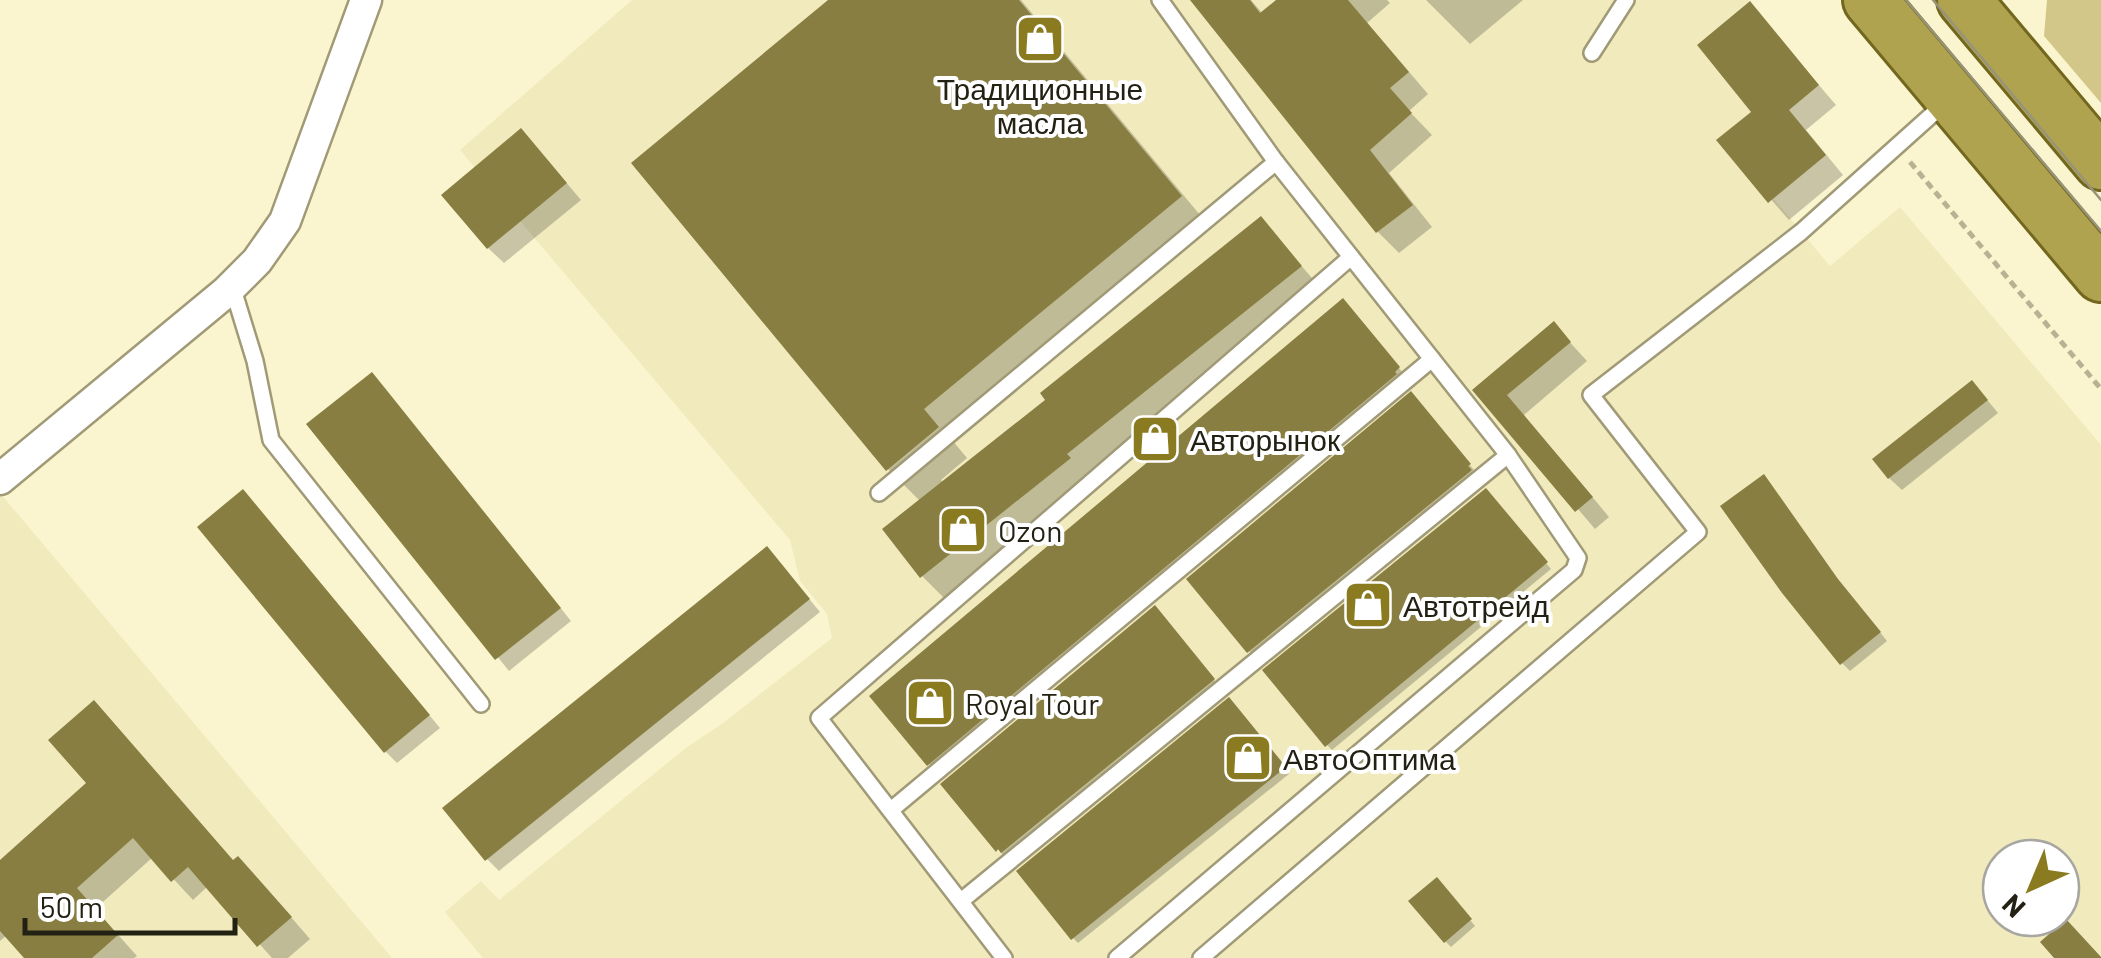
<svg xmlns="http://www.w3.org/2000/svg" width="2101" height="958" font-family="Barlow,sans-serif">
<style>
.built{fill:#f1eabd;fill-rule:evenodd}
.forest{fill:#d2c789}
.shadow{fill:#0003}
.building{fill:#887e42}
.lines{fill:none;stroke-linecap:round;stroke-linejoin:round}
.service-casing{stroke:#a09a77;stroke-width:20}
.minor-casing{stroke:#a09a77;stroke-width:35}
.trunk-casing{stroke:#72671f;stroke-width:58}
.path{stroke:#b7b294;stroke-width:5;stroke-dasharray:8 5;stroke-linecap:butt}
.service{stroke:#fff;stroke-width:15}
.minor{stroke:#fff;stroke-width:30}
.trunk{stroke:#b0a350;stroke-width:52}
.tram{stroke:#989479;stroke-width:2.5}
.labels{text-anchor:middle;dominant-baseline:central;stroke-width:8;stroke-linejoin:round;paint-order:stroke}
.poi-label{font-size:30px;fill:#232113;stroke:#fff;text-anchor:start}
</style>
<rect width="100%" height="100%" fill="#fbf5cf"/>
<g class="built">
<path d="M632,0H1750L1697,45L1751,112L1717,140L1768,202L1774,199L1830,266L1900,207L2101,445V958H483L445,912L481,881L499,900L687,747L723,723L832,638L827,614L800,581L790,540L460,150ZM2001,858H2061V918H2001Z"/>
<path d="M0,493L392,958H0Z"/>
</g>
<path class="forest" d="M2047,0H2101V103L2044,36Z"/>
<g class="shadow">
<path d="M832,0H1021L1210,227L952,440L967,458L941,480L944,483L1049,400L1261,219L1324,292L1090,479L946,600L922,576L885,530L921,502L888,469Z"/>
<path d="M1251,0L1263,14L1279,0H1387L1390,3L1367,23L1428,94L1409,111L1432,135L1389,173L1432,227L1399,253L1378,232L1194,1Z"/>
<path d="M1426,0H1523L1470,44Z"/>
<path d="M1750,5L1836,105L1806,130L1843,175L1789,220L1720,141L1755,112Z"/>
<path d="M536,147L581,200L504,263L488,248Z"/>
<path d="M1348,307L1404,374L934,769L929,764Z"/>
<path d="M1554,325L1587,361L1524,415L1609,517L1595,529L1476,390Z"/>
<path d="M384,387L571,621L509,671L310,424Z"/>
<path d="M1984,396L1998,413L1902,490L1889,478Z"/>
<path d="M1416,400L1474,470L1471,472L1475,477L1254,657L1189,579Z"/>
<path d="M1491,496L1551,569L1332,750L1327,745Z"/>
<path d="M255,504L440,728L397,763L385,751Z"/>
<path d="M779,562L820,612L499,871L487,859Z"/>
<path d="M1846,590L1887,641L1850,671L1842,663Z"/>
<path d="M1160,613L1219,686L1009,857L1003,855L943,784Z"/>
<path d="M1234,706L1289,774L1078,943L1073,938Z"/>
<path d="M89,783L234,862L258,879L310,939L288,958H272L208,886L193,900L153,857L95,909L137,956L134,958H27L7,935L0,941V863Z"/>
<path d="M1442,886L1475,926L1451,947L1445,941Z"/>
</g>
<g class="building">
<path d="M828,0H1019L1182,196L924,409L939,427L886,471L631,163Z"/>
<path d="M1190,0H1250L1260,13L1276,0H1348L1409,72L1390,88L1412,113L1370,150L1413,205L1376,233Z"/>
<path d="M1750,1L1819,85L1789,110L1826,155L1768,203L1716,140L1751,112L1697,45Z"/>
<path d="M521,128L567,183L487,249L441,195Z"/>
<path d="M1261,216L1302,266L1067,454L1071,458L920,578L882,529L1045,400L1040,393Z"/>
<path d="M1343,298L1400,367L1395,372L1397,374L927,766L869,696Z"/>
<path d="M1554,321L1571,342L1507,395L1593,497L1575,512L1472,390Z"/>
<path d="M372,372L561,608L495,660L306,424Z"/>
<path d="M1972,380L1988,400L1888,479L1872,459Z"/>
<path d="M1411,391L1471,464L1468,466L1472,470L1247,653L1186,579Z"/>
<path d="M1764,474L1838,579L1881,632L1840,665L1782,593L1720,506Z"/>
<path d="M1486,488L1548,562L1325,747L1262,670Z"/>
<path d="M243,489L430,715L384,753L197,527Z"/>
<path d="M767,546L810,599L485,861L442,808Z"/>
<path d="M1155,605L1215,679L1001,853L998,849L996,852L940,784Z"/>
<path d="M1229,697L1286,767L1071,940L1016,871Z"/>
<path d="M94,700L233,860L238,856L292,917L257,947L188,867L171,882L133,838L77,888L118,935L92,958H24L0,931V860L86,783L48,740Z"/>
<path d="M1437,877L1472,919L1444,943L1408,901Z"/>
<path d="M2066,919L2101,957V958H2054L2040,942Z"/>
</g>
<g class="lines">
<g class="service-casing">
<g id="service">
<path d="M1592,53L1626,0"/>
<path d="M232,286L255,361L271,440L481,704"/>
<path d="M879,493L1276,162"/>
<path d="M891,810L1432,359"/>
<path d="M961,901L1508,455"/>
<path d="M1004,958L819,718L1351,257"/>
<path d="M1117,958L1574,570L1578,558L1508,455L1276,162L1160,0"/>
<path d="M1201,958L1698,532L1591,395L1801,232L1945,103"/>
</g>
</g>
<g class="minor-casing">
<path id="minor" d="M0,479L226,292L257,261L285,221L366,0"/>
</g>
<g class="trunk-casing">
<g id="trunk">
<path d="M1870,0L2101,275"/>
<path d="M1964,0L2101,163"/>
</g>
</g>
<path class="path" d="M1910,162L2101,389"/>
<use href="#service" class="service"/>
<use href="#minor" class="minor"/>
<use href="#trunk" class="trunk"/>
<g class="tram">
<path d="M1906,0L2101,231"/>
<path d="M1933,0L2101,200"/>
</g>
</g>
<defs>
<g id="shop-square" transform="scale(2.5)"><rect x="-9" y="-9" width="18" height="18" rx="4" fill="#8a7b21" stroke="#fff"/><path d="M-5-2.5h2.3a2.7 3.5 0 0 1 5.4 0H5L5.5 6h-11ZM-1.5-2.5h3a1.5 2.3 0 0 0-3 0Z" fill="#fff"/></g>
</defs>
<g fill-rule="evenodd">
<use href="#shop-square" x="1040" y="39"/>
<use href="#shop-square" x="1155" y="439"/>
<use href="#shop-square" x="963" y="530"/>
<use href="#shop-square" x="1368" y="605"/>
<use href="#shop-square" x="930" y="703"/>
<use href="#shop-square" x="1248" y="758"/>
</g>
<g class="labels">
<g class="poi-label">
<text x="1040" y="88" text-anchor="middle">Традиционные<tspan x="1040" dy="34">масла</tspan></text>
<text x="1190" y="439">Авторынок</text>
<text x="998" y="530">Ozon</text>
<text x="1403" y="605">Автотрейд</text>
<text x="965" y="703">Royal Tour</text>
<text x="1283" y="758">АвтоОптима</text>
</g>
</g>
<g transform="translate(2031 888) rotate(224)"><circle r="48" fill="#ffffff" stroke="#a7a6a1" stroke-width="2.5"/>
<path d="M0-8L18 38L0 25L-18 38Z" fill="#8a7b21"/>
<text y="-15" font-size="28" font-weight="bold" text-anchor="middle" fill="#232113">N</text>
</g>
<path d="M25 918v15h210v-15" fill="none" stroke="#232113" stroke-width="5"/>
<text x="40" y="918" font-size="30" fill="#232113" stroke="#ffffff" stroke-width="8" paint-order="stroke">50 m</text>
</svg>
